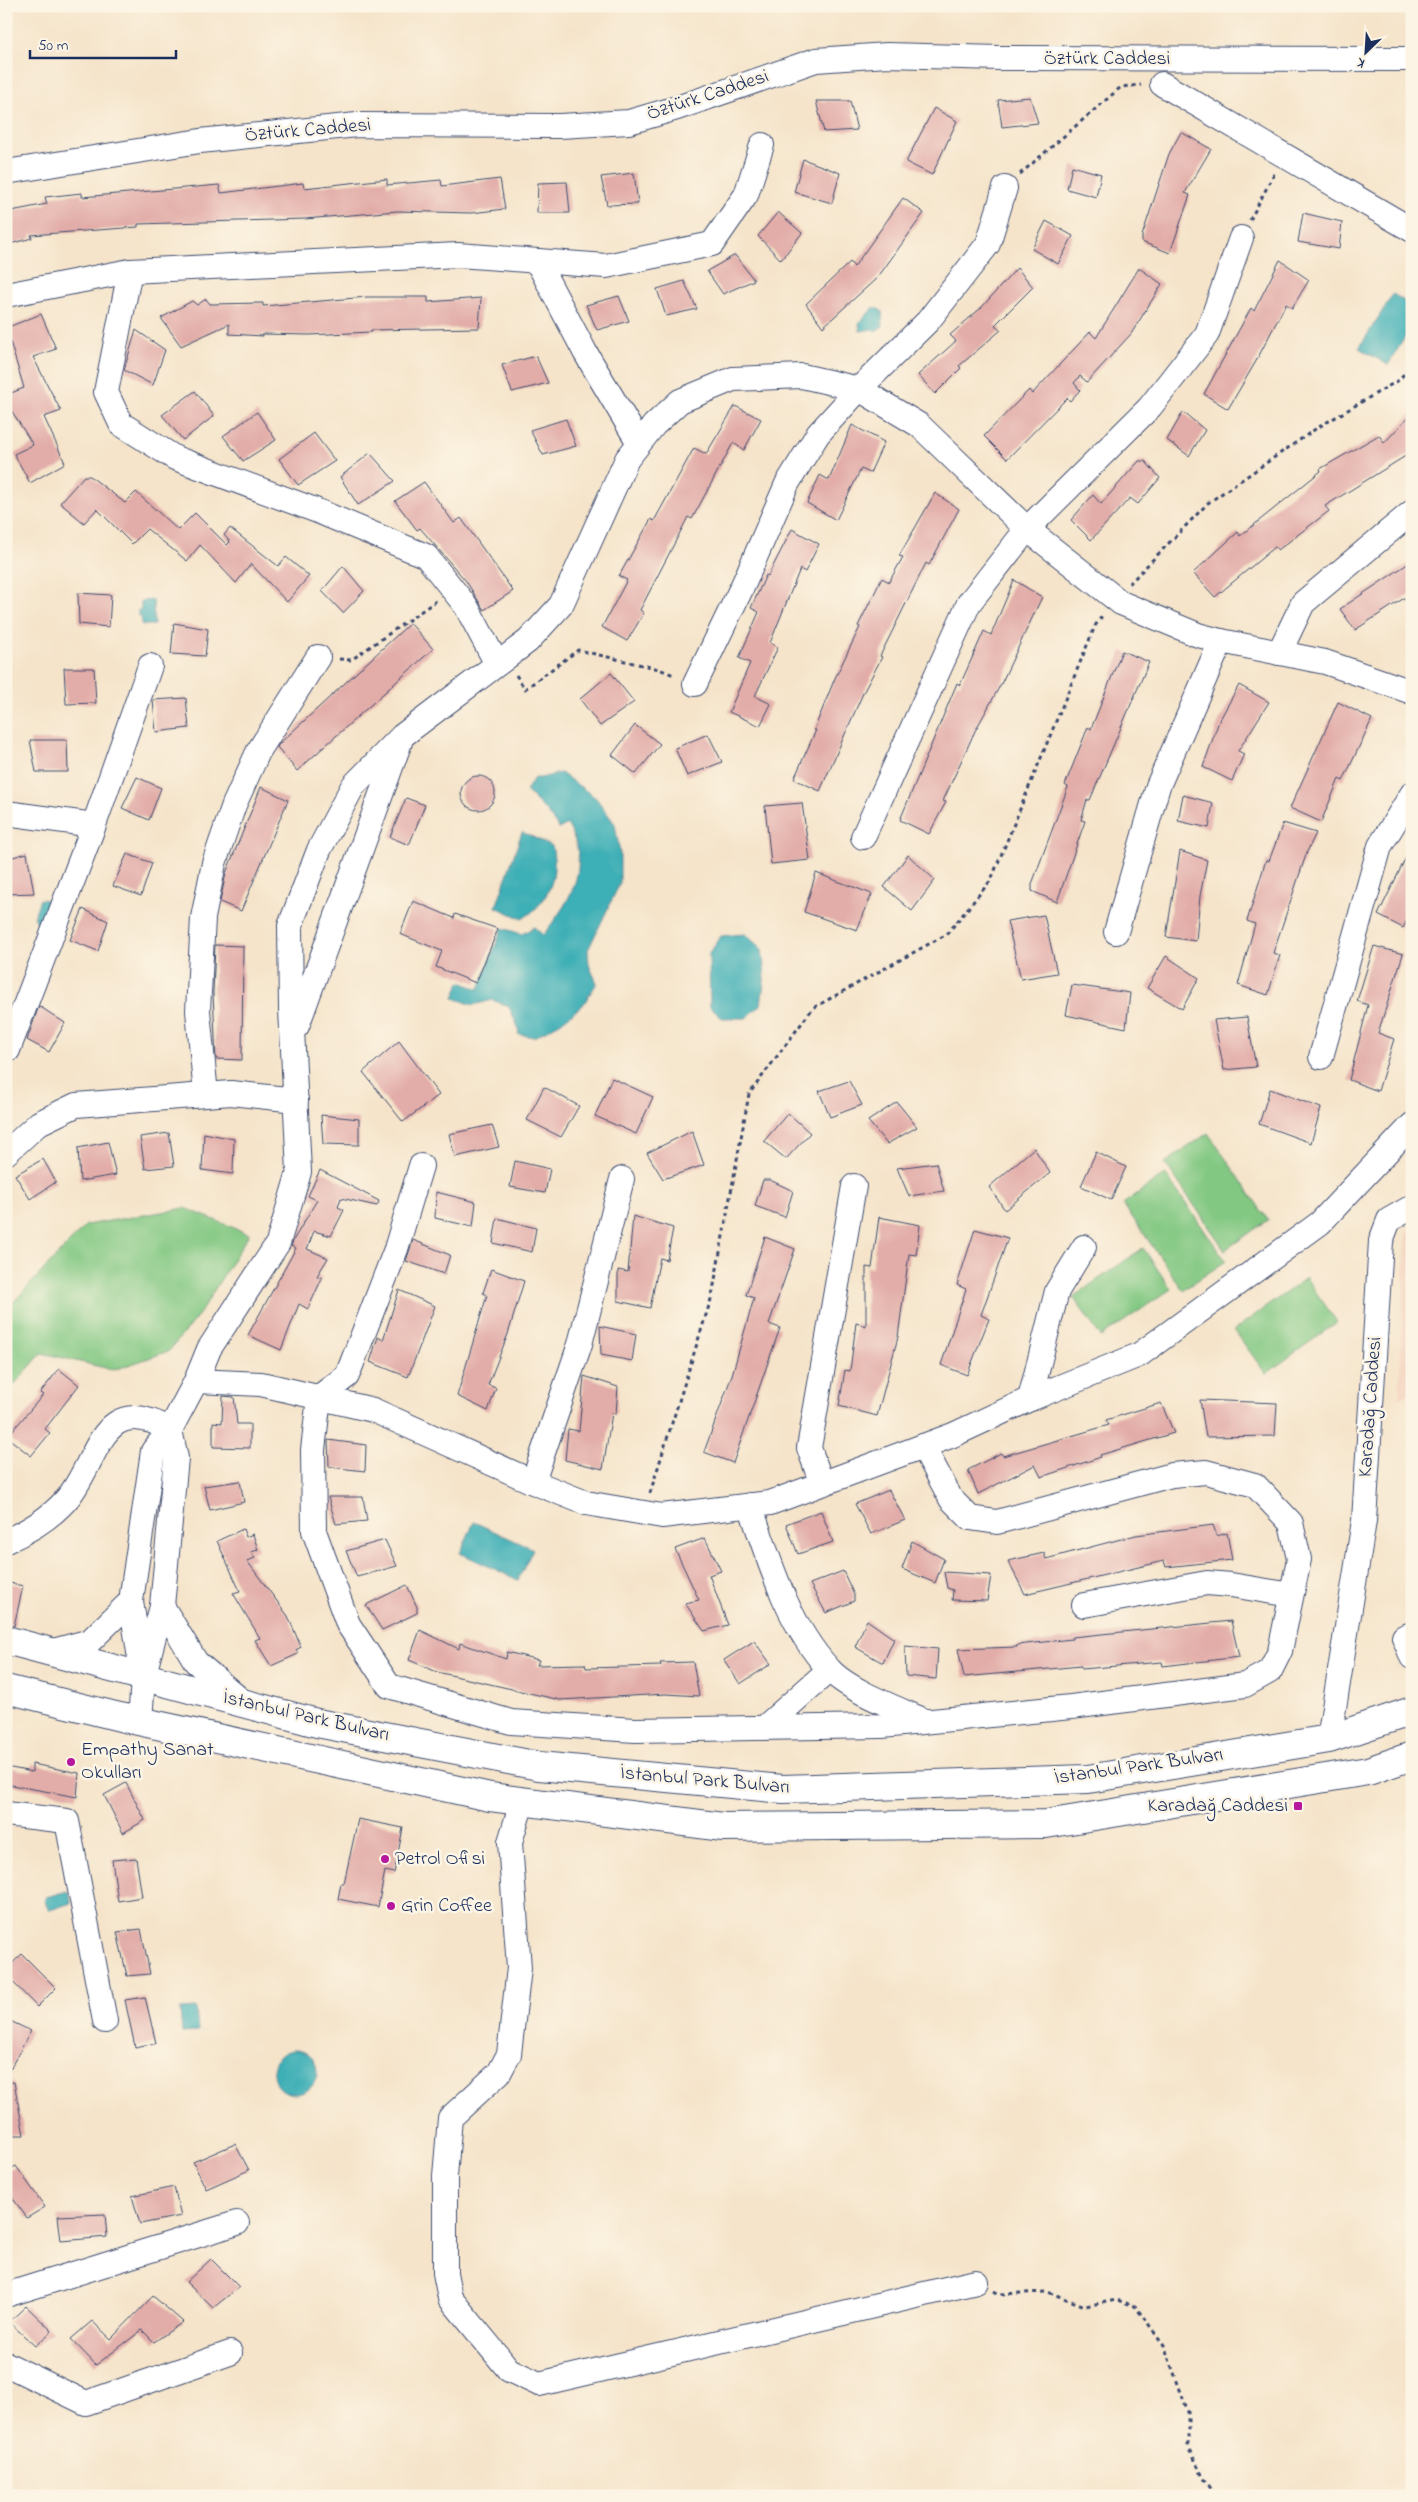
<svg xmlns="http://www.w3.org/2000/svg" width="1418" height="2502" font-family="'Indie Flower',sans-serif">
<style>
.built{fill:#f4d3c0}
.green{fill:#82c882;stroke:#4e7c70}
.water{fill:#3eafb6;stroke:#2c6f8a}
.building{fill:#e2aca8}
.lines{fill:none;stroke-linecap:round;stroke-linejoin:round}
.minor-casing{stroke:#3c4a6e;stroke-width:26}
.highway-casing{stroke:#3c4a6e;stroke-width:30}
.path{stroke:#3c4a6e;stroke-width:3;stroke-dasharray:4 4;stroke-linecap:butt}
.minor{stroke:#fff;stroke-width:24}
.highway{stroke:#fff;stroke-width:28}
.poi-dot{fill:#b5179e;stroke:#fcf5e5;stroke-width:2}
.labels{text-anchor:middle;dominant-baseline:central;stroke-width:5;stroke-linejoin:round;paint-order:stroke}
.street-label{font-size:20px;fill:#1b2f5e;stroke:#fcf5e5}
.poi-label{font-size:20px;fill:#1b2f5e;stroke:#fcf5e5;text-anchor:start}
</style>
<rect width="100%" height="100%" fill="#fcf5e5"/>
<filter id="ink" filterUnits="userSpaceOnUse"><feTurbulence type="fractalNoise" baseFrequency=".02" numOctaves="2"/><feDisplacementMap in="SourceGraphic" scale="10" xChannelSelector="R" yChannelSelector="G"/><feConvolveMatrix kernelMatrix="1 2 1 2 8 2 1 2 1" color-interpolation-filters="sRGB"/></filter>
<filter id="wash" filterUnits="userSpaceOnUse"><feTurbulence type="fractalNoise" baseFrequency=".0096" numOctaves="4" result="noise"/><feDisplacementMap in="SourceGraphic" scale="20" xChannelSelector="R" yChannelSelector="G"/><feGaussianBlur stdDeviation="1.12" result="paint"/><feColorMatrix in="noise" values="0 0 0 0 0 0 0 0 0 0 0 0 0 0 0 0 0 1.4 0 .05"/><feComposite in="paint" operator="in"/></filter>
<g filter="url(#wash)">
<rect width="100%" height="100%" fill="#f5e4ca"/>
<path class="built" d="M1412,1232V1393L1399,1397L1406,1234Z"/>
<g class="green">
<path d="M1208,1133L1268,1220L1225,1250L1165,1163Z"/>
<path d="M1165,1174L1226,1261L1183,1290L1123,1204Z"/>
<path d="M185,1208L249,1234L200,1313L169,1351L114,1370L42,1353L6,1394V1310L86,1225Z"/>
<path d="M1143,1248L1171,1289L1101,1337L1073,1297Z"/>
<path d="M1306,1278L1337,1322L1266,1374L1234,1330Z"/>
</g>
<g class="water">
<path d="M1393,294L1412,306V326L1388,365L1359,348Z"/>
<path d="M874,307L882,311L883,326L875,331L873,329L860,331L859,323Z"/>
<path d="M153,600L154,625H142L141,616L138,615V610H141V601Z"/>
<path d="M561,773L596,798L615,824L620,854V883L588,950L589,965L597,983L583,1005L560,1023L534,1037L518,1034L519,1029L509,1007L493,1000L473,1005L454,998L460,982L479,989L502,928L522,934L534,927L543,935C570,901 593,867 567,824L559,829L547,812L526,791L534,778C544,779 551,774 561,773Z"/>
<path d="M522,832L552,846C559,876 549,903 522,919L496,907Z"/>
<path d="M40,899L48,900L51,904L47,922L42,924L37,923L34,916Z"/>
<path d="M745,934L762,949L765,975L761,1005L746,1018H722L710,1007L709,954L721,936Z"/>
<path d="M474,1522L533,1549L518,1580L460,1553Z"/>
<path d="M67,1891L70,1894L71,1903L50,1910L44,1901L46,1897Z"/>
<path d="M196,2008L198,2032L182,2033L180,2009Z"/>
<circle cx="295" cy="2072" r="22"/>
</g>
<g id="blocks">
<g class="building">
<path d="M1030,97L1038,123L1002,127L998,100Z"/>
<path d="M816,101H850L857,130L824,132Z"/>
<path d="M934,108L957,121L932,175L906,162Z"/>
<path d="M1181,132L1211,149L1185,193L1190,195L1170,253L1142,242V236L1169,154Z"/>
<path d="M803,159L840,173L832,203L794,192Z"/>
<path d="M1072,166L1101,174L1096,197L1067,189Z"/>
<path d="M634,173L638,204L607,205L601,177Z"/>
<path d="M387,179V185L441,180L442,186L500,179L505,209L471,213L397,211L305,219L138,224V227L31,235L32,238L6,245V212L47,204L45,197L82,193V197L219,185L221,193L303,183L304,188Z"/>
<path d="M567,182L570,213H537L538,183Z"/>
<path d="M903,198L924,213L878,277L823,327L806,304L850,262L854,267Z"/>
<path d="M778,212L802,233L781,260L758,236Z"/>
<path d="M1303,213L1342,222L1339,249L1298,242Z"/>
<path d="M1046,221L1073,236L1058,264L1032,249Z"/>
<path d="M735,255L754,280L723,294L707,271Z"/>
<path d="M1280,260L1309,280L1292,308L1286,304L1255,363L1228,409L1204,394L1251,308L1254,311Z"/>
<path d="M1017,268L1033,287L995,325L1001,330L959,366L961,368L935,394L918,375L956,341L950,335L982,307Z"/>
<path d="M1139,268L1162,284L1131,334L1087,382L1080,376L1074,383L1080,390L1070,401L1067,398L1007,459L984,436L1029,390L1032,394L1090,332L1096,338Z"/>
<path d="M684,281L697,309L666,316L657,289Z"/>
<path d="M619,296L629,321L597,330L586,305Z"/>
<path d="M367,297H428V302L481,298L479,328L371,330V332L309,335L263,334V336L229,334V324L181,346L161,318L192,301L197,305L206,299L210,304L263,303V306Z"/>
<path d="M41,314L56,349L33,357L61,411L44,417L65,463L30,483L14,454L33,445L6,402V395L24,388L6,328Z"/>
<path d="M136,330L165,350L153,385L124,370Z"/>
<path d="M536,356L548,383L512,392L502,365Z"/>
<path d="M195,391L214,416L183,440L162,415Z"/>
<path d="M735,406L761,419L744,450L733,443L692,519L688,517L640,610L644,613L627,641L602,627L627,580L619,576L651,519L654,521L694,448L706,454Z"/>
<path d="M257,412L276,440L243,461L223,436Z"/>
<path d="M1183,412L1205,430L1189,456L1167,440Z"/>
<path d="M1412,413V452L1325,506L1329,511L1278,550L1275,547L1215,597L1193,573L1238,532L1240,536L1321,471L1320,469L1379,435L1384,443Z"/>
<path d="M566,419L576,446L543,455L530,430Z"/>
<path d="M852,425L884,442L870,473L861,469L836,520L807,503L820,475L829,480Z"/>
<path d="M314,433L335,461L298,485L279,459Z"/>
<path d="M370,453L395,481L358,505L340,477Z"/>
<path d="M1139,461H1145L1160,478L1138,504L1130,498L1091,540L1071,520L1093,495L1101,504Z"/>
<path d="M84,476H90L125,503L136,492L178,530L195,513L227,545L230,542L224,535L230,528L278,566L286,557L309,576L287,602L251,564L236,583L200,545L187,561L147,529L132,544L97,509L84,523L60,503Z"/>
<path d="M424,482L454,523L461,518L513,591L484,610L466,581L420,528L417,530L395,501Z"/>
<path d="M935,493L959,509L929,565L926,563L880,656L882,657L864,691L820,791L794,779L816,730H814L835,678L860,627L858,626L882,578L889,582L903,557L899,556Z"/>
<path d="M792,529L819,544L805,572L800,569L770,643L778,647L755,696L771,704L760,726L729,712L750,663L739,658L759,612L751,608L766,575L768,576Z"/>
<path d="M1412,561V593L1355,630L1340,609Z"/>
<path d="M343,566L364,591L343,613L322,591Z"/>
<path d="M1014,580L1042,597L1001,684L975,731L943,801L946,802L929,834L900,820L957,683L960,685L984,631L991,635Z"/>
<path d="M78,593L111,595L109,627L79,624Z"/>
<path d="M174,623L208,629L205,656L171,654Z"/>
<path d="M410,623L433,649L297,771L277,747L279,744Z"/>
<path d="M1122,651L1149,662L1090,800H1087L1081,820L1085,821L1057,902L1032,891V884L1068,787L1065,785L1088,727L1091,729Z"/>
<path d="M64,668H94L96,703L66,704Z"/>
<path d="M611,673L634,702L600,726L580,699Z"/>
<path d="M1239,685L1269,702L1238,751L1244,754L1232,781L1203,767L1219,721Z"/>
<path d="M186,698L189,728L156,732L153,700Z"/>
<path d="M1338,702L1372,719L1343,781L1339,779L1321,822L1290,808Z"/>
<path d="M635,725L660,744L636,774L612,755Z"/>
<path d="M708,734L722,762L687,776L675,748Z"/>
<path d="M30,740H67L68,772H36Z"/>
<circle cx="478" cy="793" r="17"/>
<path d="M137,777L161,788L149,820L122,808Z"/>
<path d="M261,787L288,800L241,911L220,902L226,873Z"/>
<path d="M1183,795L1213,803L1209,828L1178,821Z"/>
<path d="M406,798L425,805L409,845L390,837Z"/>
<path d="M802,803L810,860L771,864L765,806Z"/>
<path d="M1283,823L1316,833L1307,852L1273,953L1280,955L1268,995L1238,985L1255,924L1247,921L1266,860L1269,861Z"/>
<path d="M1412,845V911L1403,928L1378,915Z"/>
<path d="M1180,851L1207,860L1200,896L1196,941L1166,937Z"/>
<path d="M27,853L34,893L6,894V859Z"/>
<path d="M127,854L152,863L141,896L113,886Z"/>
<path d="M908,855L935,880L912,911L884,887Z"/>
<path d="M816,873L872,894L857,930L804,912Z"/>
<path d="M413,901L454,918L455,914L498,929L476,983L436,967L442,951L400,934Z"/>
<path d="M83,909L108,921L98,951L70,940Z"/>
<path d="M1044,915L1057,973L1021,979L1007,921Z"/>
<path d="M215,945L243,946L242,1060L216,1059L213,993Z"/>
<path d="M1374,946L1403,954L1378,1033L1394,1039L1378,1091L1349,1080L1368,1005L1357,1001Z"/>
<path d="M1166,956L1199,978L1182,1009L1147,988Z"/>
<path d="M1072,985L1130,993L1126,1028L1066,1015Z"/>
<path d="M39,1006L65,1023L49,1052L27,1040Z"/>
<path d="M1247,1017L1256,1067L1224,1070L1214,1020Z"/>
<path d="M399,1041L439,1095L403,1122L363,1072Z"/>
<path d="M612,1078L653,1097L636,1134L595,1116Z"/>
<path d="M849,1081L862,1105L830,1117L819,1091Z"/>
<path d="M544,1087L579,1106L561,1137L527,1120Z"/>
<path d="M1270,1089L1321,1108L1311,1143L1259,1124Z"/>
<path d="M897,1102L917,1127L887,1144L868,1121Z"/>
<path d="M788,1113L810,1133L786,1159L764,1141Z"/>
<path d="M321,1115L359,1119V1145L323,1144Z"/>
<path d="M492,1125L499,1147L455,1157L449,1134Z"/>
<path d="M692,1131L704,1165L663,1179L647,1153Z"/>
<path d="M169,1133L174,1166L145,1169L140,1137Z"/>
<path d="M204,1133L234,1139L233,1174L202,1170Z"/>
<path d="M108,1142L116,1175L80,1181L78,1148Z"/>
<path d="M1034,1148L1050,1173L1005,1210L989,1187Z"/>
<path d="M1096,1152L1126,1167L1111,1200L1081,1186Z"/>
<path d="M43,1159L56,1182L30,1199L15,1175Z"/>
<path d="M515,1161L550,1169L545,1193L510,1187Z"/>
<path d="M936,1163L944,1191L909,1196L897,1168Z"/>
<path d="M320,1170L379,1201L377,1206L341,1198L338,1207L344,1210L331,1236L314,1231L307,1249L328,1258L317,1276L322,1278L308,1309L299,1304L281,1350L248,1335L296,1248L291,1246L294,1239L317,1200L308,1196Z"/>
<path d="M763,1180H770L793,1191L785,1217L755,1206Z"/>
<path d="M436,1192L476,1202L473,1227L435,1218Z"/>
<path d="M633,1216L673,1228L667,1260L660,1258L650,1308L618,1301V1270L628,1272Z"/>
<path d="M879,1217L920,1225L916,1255L909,1254L898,1337L877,1416L839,1406L845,1370L850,1371L856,1323L866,1326V1267L872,1268Z"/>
<path d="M497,1218L536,1228L532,1252L493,1243Z"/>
<path d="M975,1229L1008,1238L981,1315L989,1319L967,1375L941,1365L966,1289L957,1285Z"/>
<path d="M765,1237L795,1249L769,1324L780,1328L733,1463L704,1452L732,1375L754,1298L746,1295Z"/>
<path d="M413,1240L450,1255L444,1274L406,1261Z"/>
<path d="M491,1269L524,1281L508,1334L488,1385L496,1388L488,1411L457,1396L487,1295L483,1293Z"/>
<path d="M399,1290L435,1306L408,1377L370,1362L378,1337L383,1340Z"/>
<path d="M600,1326L636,1334L632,1361L601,1355Z"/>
<path d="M59,1369L79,1385L45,1429L50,1433L31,1456L7,1437L43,1395L40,1393Z"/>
<path d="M584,1376L618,1387L616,1414L612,1413L603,1469L565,1460L568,1429L579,1431Z"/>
<path d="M223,1396L234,1397L237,1424H250V1448L213,1447V1422L222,1423Z"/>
<path d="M1200,1400L1277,1403L1275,1436L1206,1437Z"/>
<path d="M1161,1403L1174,1433L1100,1455L1101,1457L1041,1477L1035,1465L978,1494L968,1470L1001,1453L1003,1456L1109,1425L1106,1420Z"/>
<path d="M328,1440L366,1445L365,1471L329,1467Z"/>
<path d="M240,1481L244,1502L210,1510L204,1486Z"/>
<path d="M889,1490L905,1520L871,1534L855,1504Z"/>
<path d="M328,1497H363L367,1521L336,1524Z"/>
<path d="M821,1511L833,1542L798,1554L786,1524Z"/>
<path d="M1213,1525L1217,1536L1227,1533L1232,1560L1166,1567L1164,1561L1025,1594L1008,1561L1044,1553L1046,1559L1136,1535Z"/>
<path d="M243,1529L246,1537L253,1534L258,1550L251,1552L255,1558L247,1561L288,1616L301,1647L296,1650L298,1654L271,1666L255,1640L260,1638L233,1593L240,1591L217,1541Z"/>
<path d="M705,1538L721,1571L709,1575L728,1625L704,1631L685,1603L699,1600L675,1549Z"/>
<path d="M385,1540L397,1566L357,1577L346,1551Z"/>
<path d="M912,1541L944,1559L935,1583L902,1569Z"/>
<path d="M843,1571L854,1595V1601L826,1613L810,1584Z"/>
<path d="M944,1572L991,1575L987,1601L952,1600L953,1590L947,1588Z"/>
<path d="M6,1582L23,1586L14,1626L6,1625Z"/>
<path d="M407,1585L417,1607V1613L382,1630L366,1605Z"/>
<path d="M867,1620L894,1639L883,1663L855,1647Z"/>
<path d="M1231,1621L1239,1657L1163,1666L1162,1662L1082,1669L1081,1666L964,1677L958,1649L1017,1647V1645L1072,1639V1637Z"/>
<path d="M420,1630L459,1649L460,1643L506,1659L507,1652L539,1660L537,1665L585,1664L586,1668L661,1666L660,1663L693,1662L699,1696L666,1694L560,1700L437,1672L409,1660Z"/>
<path d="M754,1641L771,1664L740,1684L724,1660Z"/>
<path d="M905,1646L938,1649L936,1679L906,1676Z"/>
<path d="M32,1764L79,1773L77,1797L6,1784V1767L32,1772Z"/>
<path d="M126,1783L145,1820L123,1833L104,1795Z"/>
<path d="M358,1819L403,1828L394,1873L385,1871L378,1907L338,1899L341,1883H344Z"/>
<path d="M136,1858L142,1897L118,1901L112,1860Z"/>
<path d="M141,1929L150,1974L127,1976L117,1932Z"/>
<path d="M22,1954L56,1988L37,2007L6,1975V1969Z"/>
<path d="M145,1997L156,2043L135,2047L125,2000Z"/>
<path d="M6,2019L31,2031L6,2076Z"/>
<path d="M14,2082L24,2135H6V2083Z"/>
<path d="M235,2144L249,2170L206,2189L193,2162Z"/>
<path d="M16,2166L45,2207L27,2218L6,2189V2171Z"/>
<path d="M174,2187L181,2216L140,2224L132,2196Z"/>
<path d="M105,2214L107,2237L61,2241L58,2216Z"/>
<path d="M211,2259L239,2287L213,2308L186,2282Z"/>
<path d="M153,2296L183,2322L154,2342L142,2330L96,2365L71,2339L92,2321L111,2339Z"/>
<path d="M26,2306L52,2331L35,2346L9,2322Z"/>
</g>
</g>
</g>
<g filter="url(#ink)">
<use href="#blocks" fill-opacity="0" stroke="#3c4a6e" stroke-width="1"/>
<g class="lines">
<g class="minor-casing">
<g id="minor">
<path d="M1162,84L1412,230"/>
<path d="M6,172L200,141L357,125L560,126L629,122L677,108L816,60L887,55L1000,58L1412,59"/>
<path d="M537,261L585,352L639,443"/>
<path d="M130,271L106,392L121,424L175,458L315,510L426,556L466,606L497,664"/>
<path d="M6,295L130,271L458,255L606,266L712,244L746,195L762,145"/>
<path d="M1279,653L1303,603L1412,512"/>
<path d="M695,684L744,583L787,484L818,434L859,389L928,321L988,244L1005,188"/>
<path d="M6,813L94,825L8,1050"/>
<path d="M94,825L150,666"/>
<path d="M863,837L969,603L1027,529L1150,407L1207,334L1241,238"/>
<path d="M1116,932L1158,786L1221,641"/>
<path d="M297,1026L400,742"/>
<path d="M1321,1057L1380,846L1412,794"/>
<path d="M206,1095L198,1011L203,918L214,863L234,805L258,752L318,657"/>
<path d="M6,1153L39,1123L76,1105L231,1093L296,1100"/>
<path d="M421,1166L396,1249L347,1376L319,1397L313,1450L314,1531L348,1624L389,1686L511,1722L635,1730L882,1726L1071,1707L1245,1685L1270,1671L1280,1651L1299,1559L1291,1523L1255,1485L1206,1472L1172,1475L997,1522L970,1518L951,1499L923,1446"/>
<path d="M196,1381L261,1384L373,1410L533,1482L586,1503L662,1516L770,1503L953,1435L1030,1399L1139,1355L1320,1223L1412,1125"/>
<path d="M1030,1399L1057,1291L1084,1247"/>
<path d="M533,1482L580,1344L622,1179"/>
<path d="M822,1484L809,1448L854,1186"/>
<path d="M750,1505C769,1561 788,1625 829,1669C847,1690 899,1709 925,1721"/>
<path d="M6,1541C29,1531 49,1519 66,1500C99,1462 100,1389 170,1430L176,1458L162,1606L143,1678L140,1722"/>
<path d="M1084,1605L1207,1583L1231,1585L1291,1595"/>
<path d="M162,1606L196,1662L244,1703"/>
<path d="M1412,1634L1404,1637L1412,1657"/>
<path d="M53,1651L90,1641L131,1601"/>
<path d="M143,1678L131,1601L153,1451L170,1430L196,1381L209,1349L278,1243L299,1172L291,1009L290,926L319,850L353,786L402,736L528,641L561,605L627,459L654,425L680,401L733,379L802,376L859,389L919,425L1027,529L1121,603L1198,635L1221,641L1325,662L1412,692"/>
<path d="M764,1728L829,1670"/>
<path d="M1329,1739L1364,1521L1381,1241L1389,1220L1412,1207"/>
<path d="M522,1802L510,1842L519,1968L509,2054L499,2073L450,2118L445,2176V2273L450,2298L509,2370L539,2384L976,2282"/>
<path d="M6,1814L67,1821L105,2021"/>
<path d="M6,2295L237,2223"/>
<path d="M6,2364L86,2403L230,2353"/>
</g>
</g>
<g class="highway-casing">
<g id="highway">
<path d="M6,1640L317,1723L539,1766L783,1789L1088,1779L1329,1739L1412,1711"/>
<path d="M6,1689L120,1717L490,1797L723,1827L1046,1824L1368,1771L1412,1756"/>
</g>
</g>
<g class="path">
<path d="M1020,174L1121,87L1141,85"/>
<path d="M1250,220L1275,172"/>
<path d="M1129,584L1208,503L1317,428L1399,380L1412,364"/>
<path d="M339,659L351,660L436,601"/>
<path d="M516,675L525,689L578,650L659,669L676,676"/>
<path d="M650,1493L712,1296L749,1094L813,1008L947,934L991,880L1095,626L1102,616"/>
<path d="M994,2291L999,2294L1048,2292L1085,2306L1117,2300L1135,2306L1164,2345L1188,2412V2445L1203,2477L1216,2496"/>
</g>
<use href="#minor" class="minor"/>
<use href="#highway" class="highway"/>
</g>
</g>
<g class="poi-dot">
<circle cx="71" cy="1762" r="5"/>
<rect x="1293" y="1801" width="10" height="10" rx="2.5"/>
<circle cx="385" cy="1859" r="5"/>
<circle cx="391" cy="1906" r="5"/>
</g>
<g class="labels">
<g class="street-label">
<text x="1107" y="59">Öztürk Caddesi</text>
<text transform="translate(708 96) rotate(-18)">Öztürk Caddesi</text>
<text transform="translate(308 131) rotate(-5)">Öztürk Caddesi</text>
<text transform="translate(1371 1407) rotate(-86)">Karadağ Caddesi</text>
<text transform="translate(306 1717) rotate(13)">İstanbul Park Bulvarı</text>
<text transform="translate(1139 1767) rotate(-8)">İstanbul Park Bulvarı</text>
<text transform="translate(705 1781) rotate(5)">İstanbul Park Bulvarı</text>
</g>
<g class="poi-label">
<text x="81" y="1750">Empathy Sanat<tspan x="81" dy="23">Okulları</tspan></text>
<text x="1288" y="1806" text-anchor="end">Karadağ Caddesi</text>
<text x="395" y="1859">Petrol Ofisi</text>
<text x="401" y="1906">Grin Coffee</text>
</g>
</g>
<rect width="1418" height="2502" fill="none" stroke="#fcf5e5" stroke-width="25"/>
<g transform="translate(1366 52) rotate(205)" stroke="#fcf5e5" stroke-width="4" paint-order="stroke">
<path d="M0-4L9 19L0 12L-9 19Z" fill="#1b2f5e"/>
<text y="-8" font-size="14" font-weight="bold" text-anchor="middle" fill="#1b2f5e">K</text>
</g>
<path d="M30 50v8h146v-8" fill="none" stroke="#1b2f5e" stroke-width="2.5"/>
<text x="38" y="50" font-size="15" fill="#1b2f5e" stroke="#fcf5e5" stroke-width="4" paint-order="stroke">50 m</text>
</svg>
